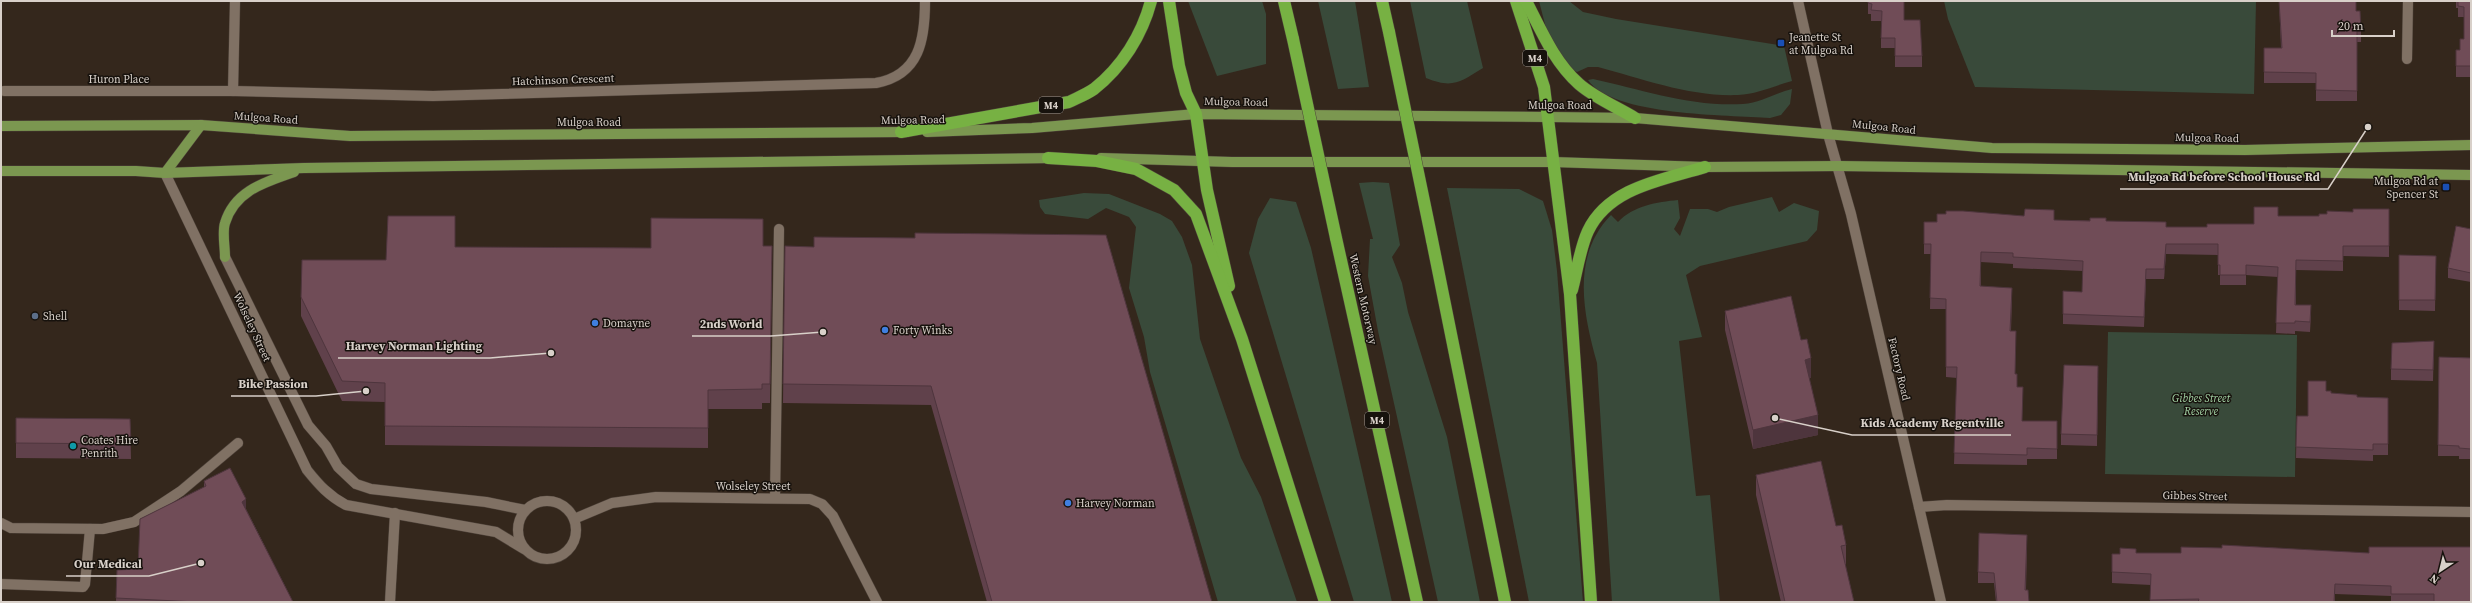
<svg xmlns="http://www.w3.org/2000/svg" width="2472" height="603" font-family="'Source Serif 4',serif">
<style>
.green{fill:#394a3a}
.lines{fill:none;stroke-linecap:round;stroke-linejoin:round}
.minor-casing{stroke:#4d4239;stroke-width:11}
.major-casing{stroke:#4d4239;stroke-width:11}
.highway-casing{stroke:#4d4239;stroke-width:13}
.minor{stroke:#807164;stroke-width:10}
.major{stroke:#7b9750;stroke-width:10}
.highway{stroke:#77b143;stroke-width:12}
.highway-bridge-casing{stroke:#4d4239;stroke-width:13;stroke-linecap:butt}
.highway-bridge{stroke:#77b143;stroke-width:12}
.wall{fill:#60414b}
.shaded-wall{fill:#4e353d}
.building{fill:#704c57;stroke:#4e353d}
.transit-dot{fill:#1a4fb4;stroke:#17120d;stroke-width:1.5}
.service-dot{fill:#5c6f8a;stroke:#17120d;stroke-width:1.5}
.shop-dot{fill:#3f7fe0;stroke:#17120d;stroke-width:1.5}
.culture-dot{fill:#0f9aa8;stroke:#17120d;stroke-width:1.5}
.labels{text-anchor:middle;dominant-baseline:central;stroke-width:3;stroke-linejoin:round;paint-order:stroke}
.shield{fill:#17120d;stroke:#9e9791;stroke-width:1}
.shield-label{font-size:10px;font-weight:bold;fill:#d8d0c9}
.poi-label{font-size:11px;fill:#d8d0c9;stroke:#17120d;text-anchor:start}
.street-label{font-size:11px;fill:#d8d0c9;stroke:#17120d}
.park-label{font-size:11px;font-style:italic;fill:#a5d5a7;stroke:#17120d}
.leader{fill:none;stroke:#d8d0c9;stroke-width:1.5}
.callout-dot{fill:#d8d0c9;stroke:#17120d;stroke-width:1.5}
.callout-label{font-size:12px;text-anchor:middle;font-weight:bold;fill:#d8d0c9;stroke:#17120d;stroke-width:3;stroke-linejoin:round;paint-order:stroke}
</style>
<rect width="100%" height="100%" fill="#34271c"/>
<g class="green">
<path d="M1188,1H1262L1266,14V64L1217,76Z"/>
<path d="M1318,1H1355L1369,87L1338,89Z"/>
<path d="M1410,1H1467L1483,68C1460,82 1453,89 1426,78Z"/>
<path d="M1539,1H1569L1583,12L1616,19L1784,46L1792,81C1774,86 1757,94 1738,95C1691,97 1643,79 1598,67H1588L1577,72L1571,69L1547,32Z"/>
<path d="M1944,1H2256L2254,94L1975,87L1948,19Z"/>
<path d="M1593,79C1643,90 1691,107 1743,104C1761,103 1775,93 1792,89L1790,104L1781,115L1770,118C1729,115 1612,116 1588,80Z"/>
<path d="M1373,182L1389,183L1400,245L1392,257L1402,283L1408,312L1447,437L1480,602H1438L1378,331L1368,276L1370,239H1373L1359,183Z"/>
<path d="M1447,188L1519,189L1543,201L1552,230L1557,271L1583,602H1529Z"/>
<path d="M1084,193L1109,194L1160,214L1172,221L1182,237L1192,265L1200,339L1241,458L1261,497L1297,602H1218L1150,372L1144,337L1129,288L1136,227L1129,217L1106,208L1088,219L1045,214L1040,207L1039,200Z"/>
<path d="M1772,197L1779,212L1794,203L1819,211L1817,230L1807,241L1700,266L1686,275L1702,337L1679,341L1696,496L1710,495L1720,602H1612L1597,363C1583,313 1571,256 1611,215L1618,222C1633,206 1657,202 1678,200L1680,218L1674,229L1680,236L1690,209H1708L1717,212L1729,207Z"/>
<path d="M1270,198L1296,202L1311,248L1392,602H1354L1249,253L1258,219Z"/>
<path d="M2108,332L2297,335L2295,477L2105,474Z"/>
</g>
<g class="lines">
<g class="minor-casing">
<g id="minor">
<path d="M1798,1L1828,134L1851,214L1941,602"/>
<path d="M2407,59L2408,1"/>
<path d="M4,91H233L433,96L876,83C920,75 925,39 925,1"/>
<path d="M233,91L235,1"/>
<path d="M165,173L307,470C319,485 329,496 346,505L496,532L524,549"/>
<path d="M225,257L308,425L326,446L338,467L356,484L371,489L486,502L525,510"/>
<path d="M775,498L779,229"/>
<circle cx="547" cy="530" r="29"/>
<path d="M1919,507L1947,505L2471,512"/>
<path d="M574,519L612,503L656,497L810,499L822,504L833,516L877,602"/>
<path d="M1,523L11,528L103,529L134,522L181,491L238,443"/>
<path d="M1,584L83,587L85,584L90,529"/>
<path d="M390,602L395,513"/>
</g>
</g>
<g class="major-casing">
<g id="major">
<path d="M1,126L201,125L350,136L907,132"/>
<path d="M927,132L1032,128L1196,114L1548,117L1635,118L1992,148L2245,150L2471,145"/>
<path d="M1101,158L1232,162H1553L1705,167L1839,166L2471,175"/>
<path d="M1,171H136L165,173L304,168L1055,158"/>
<path d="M165,173L201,125"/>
<path d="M225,257C225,246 222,232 225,223C235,190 266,182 294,172"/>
</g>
</g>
<g class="highway-casing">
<g id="highway">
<path d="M1169,1L1179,66L1186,93L1196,114L1207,190L1229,286"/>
<path d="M1284,1L1293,39"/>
<path d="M1382,1L1389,32"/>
<path d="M1516,1L1544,87L1570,294L1591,602"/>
<path d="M1526,1C1541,30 1554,62 1579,84C1595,98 1617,107 1635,118"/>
<path d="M901,132L1069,102C1077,98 1087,94 1094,89C1122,67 1142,35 1151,1"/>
<path d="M1048,158L1097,161L1136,169L1174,190L1196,214L1242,339L1325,602"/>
<path d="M1336,238L1417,602"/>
<path d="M1432,240L1505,602"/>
<path d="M1572,290C1577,271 1580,248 1588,231C1609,187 1663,180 1705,167"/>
</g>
</g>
<use href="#minor" class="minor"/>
<use href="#major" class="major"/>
<use href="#highway" class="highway"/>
<g class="highway-bridge-casing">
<g id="highway-bridge">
<path d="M1389,32L1432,240"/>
<path d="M1293,39L1336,238"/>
</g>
</g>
<use href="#highway-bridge" class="highway-bridge"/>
</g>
<g class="wall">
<path d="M1851,1H1904V20L1922,56V67H1895V48H1881V21H1871V14H1868V2Z"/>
<path d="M2279,1L2356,11L2361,31V42H2357V101H2316V83H2264V48H2281Z"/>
<path d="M2456,1H2471V77H2456V50H2460L2464,39V17H2458V8H2456Z"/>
<path d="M2389,209V257L2343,256V271L2296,270V305L2311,315L2310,332L2295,331V334L2276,333L2278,277L2246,275V285H2220V275H2218V255L2166,254L2164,279H2146L2144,327L2063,324V314L2082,292L2083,271L2013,268V264L1981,262V286L2012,298L2011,331L2015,374L2022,421H2057V459H2027V465L1954,464L1957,378L1946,377V309H1930L1931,254H1924V222L2054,220L2106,221L2166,227H2207L2254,224L2278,216H2319L2327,214L2353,212Z"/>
<path d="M2471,229V282L2448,278V268Z"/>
<path d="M763,246L772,266L770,403H762V409H708V448L385,445V402L342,401L301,316V297L386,260L455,247L651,248Z"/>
<path d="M785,246L1212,602H987L931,405L783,403Z"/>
<path d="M2399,255L2436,256L2435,311L2399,310Z"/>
<path d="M1725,311L1801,340L1811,378H1809L1818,435L1753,449L1725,330Z"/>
<path d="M2434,341L2433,381L2391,380V369Z"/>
<path d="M2439,357L2471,358V459H2459V456H2438Z"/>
<path d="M2098,377L2097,446L2061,445V434Z"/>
<path d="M2326,391L2331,393L2357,397L2388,398V455H2373V461L2296,458L2297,416H2308Z"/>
<path d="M16,418L130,419L131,459L16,458Z"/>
<path d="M1756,475L1836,526L1846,545V564H1845L1854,602H1781L1756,495Z"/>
<path d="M204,481L246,509L293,602H116L117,570L138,569L204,487Z"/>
<path d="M2027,546L2026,590L2029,602H1996L1994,583H1978V572Z"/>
<path d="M2222,548L2471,602H2391V596L2335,594V602H2150L2151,585L2112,583V572L2120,554L2136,553H2181Z"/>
</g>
<g class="shaded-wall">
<path d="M2166,244V254L2164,279V269Z"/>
<path d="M1811,358V378L1805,379V360Z"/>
<path d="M1818,415V435L1753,449V430Z"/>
<path d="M246,499V519L242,502Z"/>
</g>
<g class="building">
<path d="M1868,1H1904V20H1920L1922,56H1895V38H1881L1882,11L1871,10L1872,4L1868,3Z"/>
<path d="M2279,1H2356V11H2360L2361,31H2357V91L2316,90V73L2264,72V48H2282Z"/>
<path d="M2458,1H2471V66H2456V50H2460V39H2464V7L2458,6Z"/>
<path d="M2254,207H2278V216H2319V214H2327V211L2353,212V209H2389V246H2343V261L2296,260L2295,305H2311L2310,322L2295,321V323H2276L2278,267L2246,265V275H2220V265H2218V244H2166L2164,269H2146L2144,317L2063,314V291L2082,292L2083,261L2013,257V253L1981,252L1980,286L2012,288L2010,331H2016L2015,374H2017V387H2023L2022,421H2057V449L2027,448V455L1954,453L1957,367H1946V299L1930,298L1931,244H1924V222H1937V214H1946V211H1963L2024,216L2025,209L2054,210V220L2090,221V218H2106V221L2166,222V227H2207V224H2254Z"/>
<path d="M388,216H455V247L651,248V218L763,219V246H772L770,384H762V389L708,390V428L385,426V383L342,381L301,297L302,260H386Z"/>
<path d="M2456,226L2471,229V273L2448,268Z"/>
<path d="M915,233L1106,235L1212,602H992L931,386L783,384L785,246L814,247V237L915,238Z"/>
<path d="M2399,255L2436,256L2435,300H2399Z"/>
<path d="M1791,296L1801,340L1807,339L1811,358L1805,360L1818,415L1753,430L1725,311Z"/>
<path d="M2434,341L2433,370L2391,369L2392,343Z"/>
<path d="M2439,357L2471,358V449L2459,448V446L2438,445Z"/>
<path d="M2064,365L2098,366L2097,435L2061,434Z"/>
<path d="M2308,381H2326V391H2331V393L2357,395V397L2388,398V444H2373V450L2296,447L2297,416H2308Z"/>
<path d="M16,418L130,419L131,444L16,443Z"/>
<path d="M1821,461L1836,526L1842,525L1846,545L1841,546L1854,602H1785L1756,475Z"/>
<path d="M230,468L246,499L242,502L293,602H197L116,598L117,570L138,569L140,519L206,486L204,481Z"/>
<path d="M1979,533L2027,535L2025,590H2028L2029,602H1997L1994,573L1978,572Z"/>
<path d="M2222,545L2369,553V547H2471V602H2434V594H2391V586L2335,584L2334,602H2198L2199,599L2150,600L2151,574L2112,572V554H2120V548L2136,549V553H2181V547L2222,548Z"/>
</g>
<g class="transit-dot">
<rect x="1777" y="39" width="8" height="8" rx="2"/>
<rect x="2442" y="183" width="8" height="8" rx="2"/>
</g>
<circle class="service-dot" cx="35" cy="316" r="4"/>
<g class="shop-dot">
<circle cx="595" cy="323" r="4"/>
<circle cx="885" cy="330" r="4"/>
<circle cx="1068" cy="503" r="4"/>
</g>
<circle class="culture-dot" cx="73" cy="446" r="4"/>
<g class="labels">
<g class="shield">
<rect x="1523" y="50" width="24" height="16" rx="3"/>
<rect x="1039" y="97" width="24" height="16" rx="3"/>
<rect x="1365" y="412" width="24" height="16" rx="3"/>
</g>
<g class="shield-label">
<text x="1535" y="58">M4</text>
<text x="1051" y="105">M4</text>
<text x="1377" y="420">M4</text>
</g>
<g class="poi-label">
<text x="1789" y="37">Jeanette St<tspan x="1789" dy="13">at Mulgoa Rd</tspan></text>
<text x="2438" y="181" text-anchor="end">Mulgoa Rd at<tspan x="2438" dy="13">Spencer St</tspan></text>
<text x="43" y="316">Shell</text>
<text x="603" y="323">Domayne</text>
<text x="893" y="330">Forty Winks</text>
<text x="81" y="440">Coates Hire<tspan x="81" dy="13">Penrith</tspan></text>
<text x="1076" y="503">Harvey Norman</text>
</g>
<g class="street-label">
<text x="119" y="79">Huron Place</text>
<text transform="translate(563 80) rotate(-2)">Hatchinson Crescent</text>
<text transform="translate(1236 102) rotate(1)">Mulgoa Road</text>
<text x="1560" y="105">Mulgoa Road</text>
<text transform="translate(266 118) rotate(4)">Mulgoa Road</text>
<text transform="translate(913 120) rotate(-1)">Mulgoa Road</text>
<text x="589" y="122">Mulgoa Road</text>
<text transform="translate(1884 127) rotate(6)">Mulgoa Road</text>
<text transform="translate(2207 138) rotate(1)">Mulgoa Road</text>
<text transform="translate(1363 299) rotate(77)">Western Motorway</text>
<text transform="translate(252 327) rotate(65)">Wolseley Street</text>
<text transform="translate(1899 369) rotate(77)">Factory Road</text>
<text x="753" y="486">Wolseley Street</text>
<text transform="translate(2195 496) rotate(1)">Gibbes Street</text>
</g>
<g class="park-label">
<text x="2201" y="398">Gibbes Street<tspan x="2201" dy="13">Reserve</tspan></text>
</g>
</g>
<path class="leader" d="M2368 127L2328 189H2120M823 332L771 336H692M551 353L490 358H338M366 391L316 396H231M1775 418L1852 435H2011M201 563L149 576H66"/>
<g class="callout-dot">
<circle cx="2368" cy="127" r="4"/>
<circle cx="823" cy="332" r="4"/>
<circle cx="551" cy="353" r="4"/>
<circle cx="366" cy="391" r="4"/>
<circle cx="1775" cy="418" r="4"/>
<circle cx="201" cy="563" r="4"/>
</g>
<g class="callout-label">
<text x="2224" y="181">Mulgoa Rd before School House Rd</text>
<text x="731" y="328">2nds World</text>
<text x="414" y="350">Harvey Norman Lighting</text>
<text x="273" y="388">Bike Passion</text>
<text x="1932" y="427">Kids Academy Regentville</text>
<text x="108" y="568">Our Medical</text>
</g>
<rect width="2472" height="603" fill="none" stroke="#d8d0c9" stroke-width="4"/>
<g transform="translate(2440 571) rotate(215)" stroke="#17120d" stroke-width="3" paint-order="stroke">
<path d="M0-3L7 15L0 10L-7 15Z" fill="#d8d0c9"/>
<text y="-6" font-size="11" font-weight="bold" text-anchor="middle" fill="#d8d0c9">N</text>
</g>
<path d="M2332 30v6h62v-6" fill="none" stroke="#d8d0c9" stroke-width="2"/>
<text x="2338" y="30" font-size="12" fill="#d8d0c9" stroke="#17120d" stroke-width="3" paint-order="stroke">20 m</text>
</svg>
